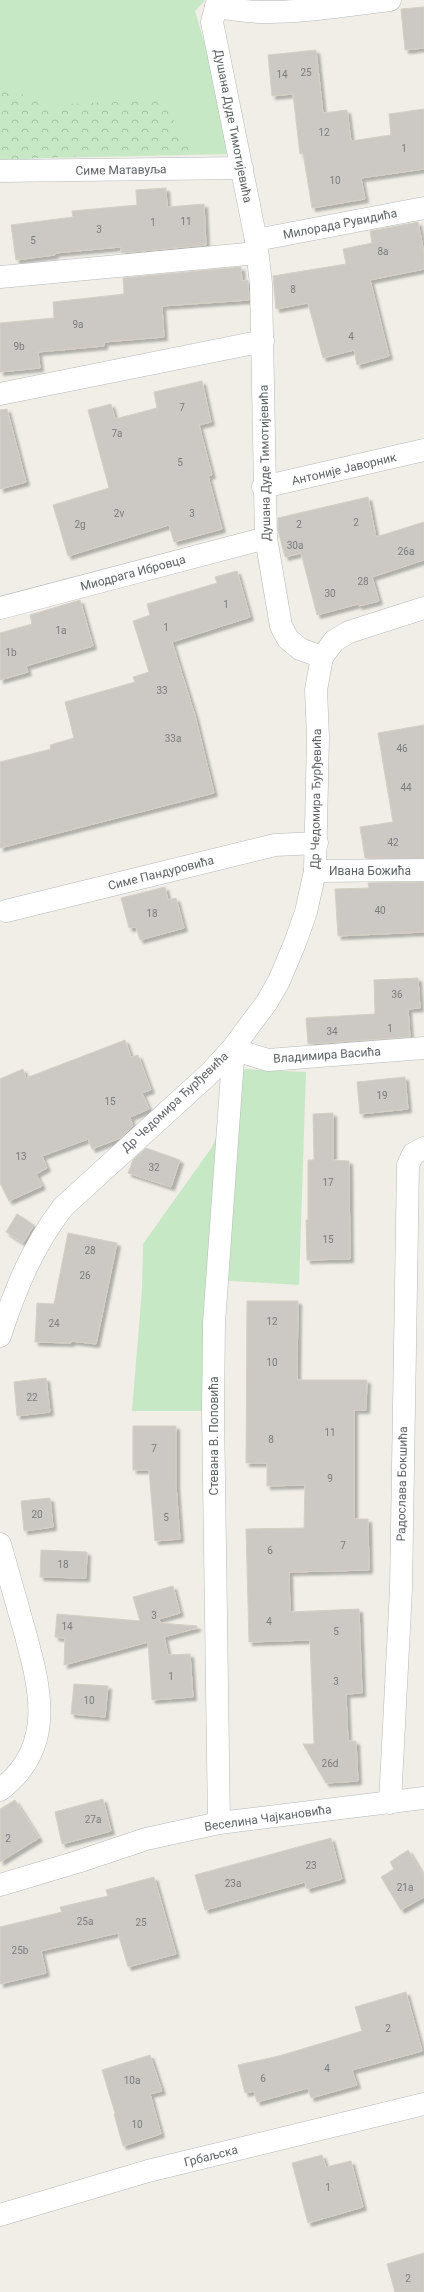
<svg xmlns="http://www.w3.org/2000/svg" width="424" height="2292" font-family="Roboto,sans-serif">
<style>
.green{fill:#c7e8c4}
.forest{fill:url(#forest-crowns)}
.building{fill:#ccc9c4;stroke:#d5cfc5;filter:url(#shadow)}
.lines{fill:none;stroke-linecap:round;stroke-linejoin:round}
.minor-casing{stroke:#b4b8bb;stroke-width:23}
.minor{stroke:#fff;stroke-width:22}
.labels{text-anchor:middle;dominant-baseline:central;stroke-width:3.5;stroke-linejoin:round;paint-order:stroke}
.number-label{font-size:10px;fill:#7a7c7e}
.street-label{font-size:12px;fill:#5e6367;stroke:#fff}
</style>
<defs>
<pattern id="forest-crowns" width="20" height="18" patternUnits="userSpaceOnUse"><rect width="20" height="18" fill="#c7e8c4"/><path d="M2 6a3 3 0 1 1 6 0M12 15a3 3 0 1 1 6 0" fill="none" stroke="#a5c0a3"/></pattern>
<filter id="shadow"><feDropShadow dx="3.5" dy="3.5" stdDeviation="1" flood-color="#0004"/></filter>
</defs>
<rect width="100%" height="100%" fill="#f0eee7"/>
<g class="green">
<path d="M0,0H205L195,11L218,89L234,154L0,159Z"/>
<path d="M245,1069L306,1072L299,1285L216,1280L213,1411H132L142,1290L143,1244L212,1147Z"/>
</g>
<path class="forest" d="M10,89L48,105L161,100L192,150L22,159L0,158V90Z"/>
<g class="building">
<path d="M424,7V48L405,50L401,9Z"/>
<path d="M316,50L323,113L347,110L351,141L391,135L389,114L424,109V169L361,178L365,199L312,208L303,153L300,154L293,94L272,96L268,55Z"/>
<path d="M166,188L167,207L204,204L206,245L121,253V247L55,253V255L16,260L11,225L73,217L72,211L137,205L136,190Z"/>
<path d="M418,222L424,253V269L370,280L389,356L357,365L354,350L323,358L308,303L276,309L273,276L346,264L343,249L372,243L370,231Z"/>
<path d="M241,267L242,281L248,280L249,300L162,306L164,337L104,342V346L38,352L40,368L0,372V323L54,318L53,302L124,294L123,278Z"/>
<path d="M202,381L211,422L199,425L212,475L208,476L222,529L174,542L169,525L68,556L53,505L109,488L88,410L111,404L115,419L157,408L154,392Z"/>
<path d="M7,409L26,482L0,489V410Z"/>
<path d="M368,497L376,537L424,522V560L372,577L379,601L359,606L358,604L317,615L301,553L285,557L278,530V518Z"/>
<path d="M237,571L250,617L172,642L195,716L214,793L0,848V762L51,749L50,745L74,738L65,702L135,682L133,677L149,672L133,621L150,615L147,604L217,583L215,577Z"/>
<path d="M80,600L93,646L26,666L28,672L0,680V633L32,624L30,615Z"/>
<path d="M424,725V858H365L360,827L393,822L378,733Z"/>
<path d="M424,882V932L338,936L335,889L369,888L368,883Z"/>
<path d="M165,887L168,900L176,898L184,928L140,940L136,927L129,928L121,898Z"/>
<path d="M418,978L420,1008L408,1009L410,1037L308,1044L306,1018L375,1014L374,980Z"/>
<path d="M125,1040L131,1057L138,1055L151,1090L142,1093L149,1109L130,1117L133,1126L120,1138L92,1149L88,1139L42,1156L47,1168L36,1174L42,1186L9,1201L0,1183V1079L23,1069L26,1078Z"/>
<path d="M405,1077L408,1109L360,1114L357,1082Z"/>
<path d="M333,1113V1160L349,1161L350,1259L307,1260L306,1220H308V1160H314L313,1114Z"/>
<path d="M146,1148L180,1160L171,1187L128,1173L133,1160Z"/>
<path d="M17,1214L34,1225L23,1243L6,1232Z"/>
<path d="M68,1233L117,1243L96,1344L71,1341V1343L35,1342L37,1303L54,1304Z"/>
<path d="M247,1301H298L297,1380H367L366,1410H354V1519H368L369,1570L289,1572L290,1612L359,1609L362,1693L346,1694L348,1741H356L358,1781L326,1783L303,1744H314L310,1640L249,1642L246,1529L304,1528L305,1485L267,1486V1463H246Z"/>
<path d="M46,1378L50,1412L17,1416L14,1382Z"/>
<path d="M133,1426H176V1485L180,1539L155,1541L149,1470H133Z"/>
<path d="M50,1498L53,1527L24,1531L21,1501Z"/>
<path d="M41,1550L87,1552L86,1578L40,1577Z"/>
<path d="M173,1586L180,1613L159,1619L160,1623L197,1626V1628L164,1637L168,1655L190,1654L193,1697L152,1700L148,1642L64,1665L65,1638L55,1637L57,1614L140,1621L133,1597Z"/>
<path d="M74,1684L108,1686L105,1717L71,1714Z"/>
<path d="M103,1799L111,1831L62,1844L55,1812Z"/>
<path d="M15,1800L39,1838L0,1862V1809Z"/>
<path d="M331,1838L342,1879L307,1889L305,1882L205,1910L195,1875Z"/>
<path d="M408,1850L424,1877V1897L401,1910L381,1877L394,1869L390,1862Z"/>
<path d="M154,1877L176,1954L128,1967L118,1933L41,1951L46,1973L0,1984V1927L62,1912L60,1907L108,1896L106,1890Z"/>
<path d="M406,1992L422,2051L352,2070L357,2085L311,2098L308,2088L257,2102L254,2091L245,2093L238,2065L279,2056L362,2031L355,2007Z"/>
<path d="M150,2055L162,2091L150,2094L161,2134L123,2146L114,2114L115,2113L102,2070Z"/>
<path d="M322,2155L326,2167L351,2161L363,2207L308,2223L292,2163Z"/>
<path d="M424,2253V2292H395L387,2264Z"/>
</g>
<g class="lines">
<g class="minor-casing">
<g id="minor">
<path d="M218,0L212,22L256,240L261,284L266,538L281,626L288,639L300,649L322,657"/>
<path d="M216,6C268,20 336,6 390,0"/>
<path d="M0,171L242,168"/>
<path d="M256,240L424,208"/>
<path d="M0,277L257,253"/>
<path d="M0,394L263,341"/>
<path d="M263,487L424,450"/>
<path d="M0,608L266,538"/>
<path d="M315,871L424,870"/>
<path d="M6,911L275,845L317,843"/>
<path d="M0,1336C15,1289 33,1246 63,1207L210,1073L232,1049L267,1002L279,981L295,943L306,912L315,871L318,737L316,690L322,657L334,641L349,632L424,608"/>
<path d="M0,1544C8,1572 16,1601 24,1629C40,1687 57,1747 0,1790"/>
<path d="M390,1803L401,1589L408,1165L413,1154L424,1148"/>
<path d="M219,1823L213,1411L214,1323L233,1059L232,1049L268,1060L424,1048"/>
<path d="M0,1885L77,1862L146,1839L219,1823L424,1798"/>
<path d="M0,2215L148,2171L424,2104"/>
</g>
</g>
<use href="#minor" class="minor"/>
</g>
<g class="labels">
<g class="number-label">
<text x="306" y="72">25</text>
<text x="282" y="74">14</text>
<text x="324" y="132">12</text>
<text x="404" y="148">1</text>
<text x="335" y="180">10</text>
<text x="186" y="221">11</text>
<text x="153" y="222">1</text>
<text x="99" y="229">3</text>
<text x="33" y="240">5</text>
<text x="383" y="251">8a</text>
<text x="293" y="289">8</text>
<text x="78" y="324">9a</text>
<text x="351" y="336">4</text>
<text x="19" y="346">9b</text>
<text x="182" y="407">7</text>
<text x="117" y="433">7a</text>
<text x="180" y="462">5</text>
<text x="119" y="513">2v</text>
<text x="192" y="513">3</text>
<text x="356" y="522">2</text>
<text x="80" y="524">2g</text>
<text x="299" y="524">2</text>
<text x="295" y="545">30a</text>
<text x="406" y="551">26a</text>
<text x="363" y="581">28</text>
<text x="330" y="593">30</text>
<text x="226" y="604">1</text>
<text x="166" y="627">1</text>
<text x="61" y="630">1a</text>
<text x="11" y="652">1b</text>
<text x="162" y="690">33</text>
<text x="173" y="738">33a</text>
<text x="402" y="748">46</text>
<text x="406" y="787">44</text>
<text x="393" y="842">42</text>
<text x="380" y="910">40</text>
<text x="152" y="913">18</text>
<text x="397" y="994">36</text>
<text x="390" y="1028">1</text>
<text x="332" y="1031">34</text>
<text x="382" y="1095">19</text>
<text x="110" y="1101">15</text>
<text x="21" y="1156">13</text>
<text x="154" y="1167">32</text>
<text x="328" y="1182">17</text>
<text x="328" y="1239">15</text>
<text x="90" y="1250">28</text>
<text x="85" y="1275">26</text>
<text x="272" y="1321">12</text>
<text x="54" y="1323">24</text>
<text x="272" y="1362">10</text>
<text x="32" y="1397">22</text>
<text x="330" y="1432">11</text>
<text x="271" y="1439">8</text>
<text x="154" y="1448">7</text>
<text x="330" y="1478">9</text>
<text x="37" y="1514">20</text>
<text x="166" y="1517">5</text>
<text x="343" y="1545">7</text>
<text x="270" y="1550">6</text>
<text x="63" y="1564">18</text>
<text x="154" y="1615">3</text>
<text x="269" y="1621">4</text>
<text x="67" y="1626">14</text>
<text x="336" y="1631">5</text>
<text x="171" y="1676">1</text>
<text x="336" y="1681">3</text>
<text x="89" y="1700">10</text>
<text x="330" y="1763">26d</text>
<text x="93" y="1819">27a</text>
<text x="8" y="1838">2</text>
<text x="311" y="1865">23</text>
<text x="233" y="1883">23a</text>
<text x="405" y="1887">21a</text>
<text x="85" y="1921">25a</text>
<text x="141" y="1922">25</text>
<text x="20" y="1950">25b</text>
<text x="388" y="2028">2</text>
<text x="327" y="2068">4</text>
<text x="263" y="2078">6</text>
<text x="132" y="2080">10a</text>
<text x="137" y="2124">10</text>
<text x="328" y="2187">1</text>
<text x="408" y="2278">2</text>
</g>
<g class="street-label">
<text transform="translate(233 126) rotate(79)">Душана Дуде Тимотијевића</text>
<text transform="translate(121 170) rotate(-1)">Симе Матавуља</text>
<text transform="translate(340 224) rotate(-11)">Милорада Рувидића</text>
<text transform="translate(265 463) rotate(-91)">Душана Дуде Тимотијевића</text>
<text transform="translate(344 469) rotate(-13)">Антоније Јаворник</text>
<text transform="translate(133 573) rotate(-15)">Миодрага Ибровца</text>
<text transform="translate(316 799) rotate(-89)">Др Чедомира Ђурђевића</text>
<text x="370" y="871">Ивана Божића</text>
<text transform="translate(161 873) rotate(-14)">Симе Пандуровића</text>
<text transform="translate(327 1055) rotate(-4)">Владимира Васића</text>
<text transform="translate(175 1102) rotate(-43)">Др Чедомира Ђурђевића</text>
<text transform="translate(214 1436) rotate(-90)">Стевана В. Поповића</text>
<text transform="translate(402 1484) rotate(-89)">Радослава Бокшића</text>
<text transform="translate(268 1818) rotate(-8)">Веселина Чајкановића</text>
<text transform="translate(211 2156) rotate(-14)">Грбаљска</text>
</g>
</g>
</svg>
